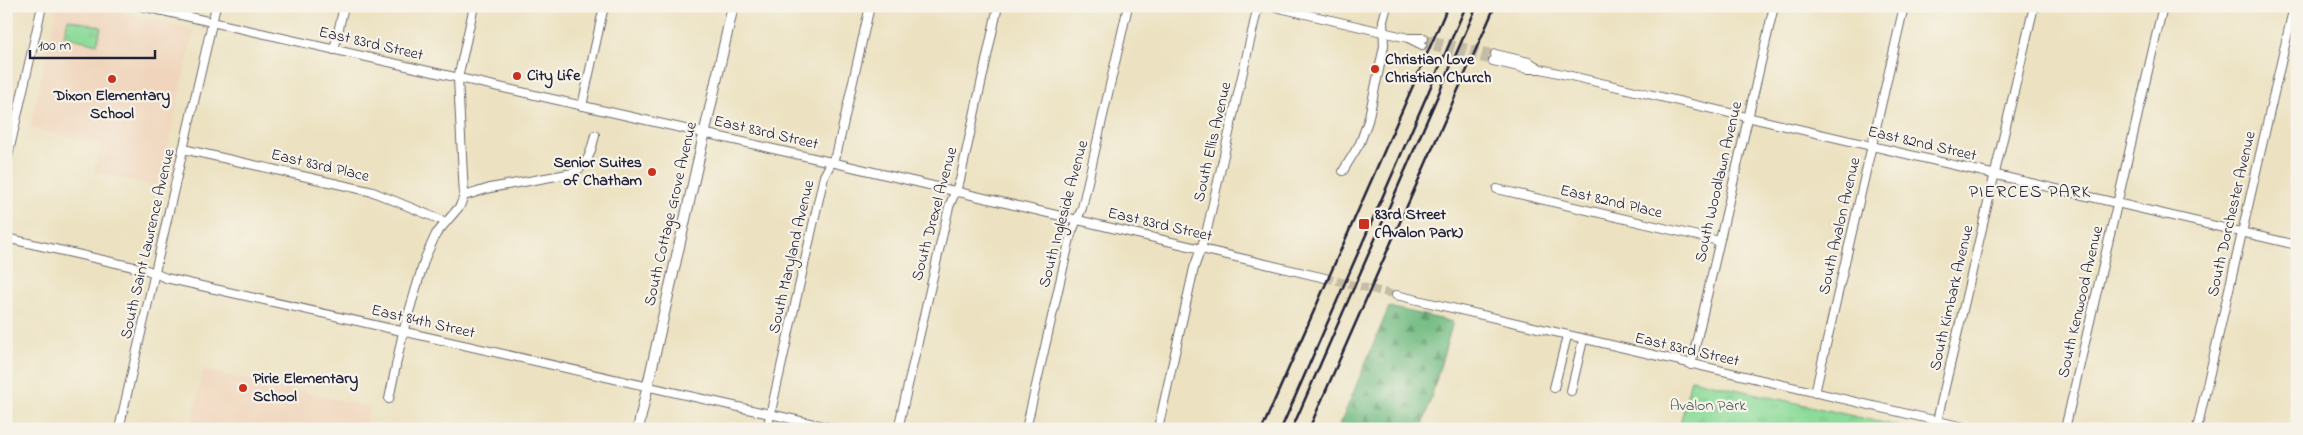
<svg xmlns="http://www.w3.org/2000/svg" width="2303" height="435" font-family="'Indie Flower',sans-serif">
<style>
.built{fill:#f0d5bc}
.forest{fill:url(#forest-firs);stroke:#4a6e5e}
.park{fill:url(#park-tufts);stroke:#577e6a}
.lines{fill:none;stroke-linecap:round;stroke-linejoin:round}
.minor-tunnel{stroke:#c4bca6;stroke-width:8;stroke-dasharray:8 4;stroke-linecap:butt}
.minor-casing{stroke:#69656a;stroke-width:10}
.major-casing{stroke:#69656a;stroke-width:12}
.minor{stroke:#fff;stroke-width:8}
.major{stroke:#fff;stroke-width:10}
.rail{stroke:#22223b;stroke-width:2.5}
.poi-dot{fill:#c8321e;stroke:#f7f3e8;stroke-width:2}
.labels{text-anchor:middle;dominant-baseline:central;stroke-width:4.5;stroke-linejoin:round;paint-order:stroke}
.street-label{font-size:16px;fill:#22223b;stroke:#f7f3e8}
.poi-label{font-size:16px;font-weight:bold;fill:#22223b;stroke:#f7f3e8;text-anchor:start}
.park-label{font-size:16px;fill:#425a58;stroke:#f7f3e8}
.neighbourhood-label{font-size:18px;letter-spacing:1px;fill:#22223b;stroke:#f7f3e8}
</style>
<defs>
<pattern id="forest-firs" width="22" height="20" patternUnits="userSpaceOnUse" patternTransform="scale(1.25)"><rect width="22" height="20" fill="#71bb82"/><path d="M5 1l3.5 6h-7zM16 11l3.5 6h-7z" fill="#5c986c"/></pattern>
<pattern id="park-tufts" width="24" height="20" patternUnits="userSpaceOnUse" patternTransform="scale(1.25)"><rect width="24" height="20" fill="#8cdb9a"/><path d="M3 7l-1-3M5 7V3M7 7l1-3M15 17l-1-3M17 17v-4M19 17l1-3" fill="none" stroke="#78bc86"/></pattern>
</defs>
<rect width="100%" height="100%" fill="#f7f3e8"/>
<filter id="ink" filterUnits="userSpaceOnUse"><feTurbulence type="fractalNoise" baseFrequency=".02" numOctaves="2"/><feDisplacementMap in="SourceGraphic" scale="10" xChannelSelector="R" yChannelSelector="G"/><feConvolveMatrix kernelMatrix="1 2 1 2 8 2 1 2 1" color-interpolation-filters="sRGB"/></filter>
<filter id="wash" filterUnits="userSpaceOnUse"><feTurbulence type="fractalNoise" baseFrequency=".0096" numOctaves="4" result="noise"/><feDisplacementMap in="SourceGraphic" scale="20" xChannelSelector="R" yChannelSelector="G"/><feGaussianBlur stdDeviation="1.12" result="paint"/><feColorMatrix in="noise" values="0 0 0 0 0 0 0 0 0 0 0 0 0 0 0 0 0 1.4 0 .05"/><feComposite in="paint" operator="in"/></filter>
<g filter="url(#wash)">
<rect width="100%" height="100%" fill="#ece2c1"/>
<g class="built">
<path d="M58,6H92L194,30L159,187L94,172L100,144L30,128Z"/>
<path d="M203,370L370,407L365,429H190Z"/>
</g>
<path class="forest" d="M1389,307L1453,322L1422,429H1338Z"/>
<g class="park">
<path d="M68,19L101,27L97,44L64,36Z"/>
<path d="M1691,379L1910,429H1679Z"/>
</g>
</g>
<g filter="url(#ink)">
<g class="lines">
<g class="minor-tunnel">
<path d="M1424,38L1495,54"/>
<path d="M1422,45L1493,61"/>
<path d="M1325,278L1396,295"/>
</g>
<g class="minor-casing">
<g id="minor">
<path d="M141,6L831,162L1325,278"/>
<path d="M1271,6L1408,38L1422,45"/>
<path d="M1410,38H1424"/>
<path d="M334,50L344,6"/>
<path d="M1495,54L1529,62L1539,68"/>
<path d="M1493,61L1527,69H1541L2297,245"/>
<path d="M582,106L604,6"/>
<path d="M183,149L373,192L446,222"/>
<path d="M6,165L42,6"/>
<path d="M1343,171L1360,143L1368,121L1384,46L1383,21L1387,6"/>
<path d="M1497,189L1719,241"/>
<path d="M464,196L490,188L573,173C589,164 591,151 595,135"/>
<path d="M6,238L147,270L166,278L836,429"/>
<path d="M1396,295L1972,429"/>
<path d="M1691,365L1774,6"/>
<path d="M1554,388L1567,336"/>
<path d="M1571,391L1583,340"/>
<path d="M1815,393L1904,6"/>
<path d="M389,399L403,332L425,258L436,234L460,206L464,196L458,78L474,6"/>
<path d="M1937,421L2034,6"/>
<path d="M119,429L216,6"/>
<path d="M767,429L824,176L837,152L870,6"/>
<path d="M898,429L949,207L960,180L998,6"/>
<path d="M1026,429L1071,234L1082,208L1128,6"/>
<path d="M1158,429L1194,268L1206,234L1258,6"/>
<path d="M2065,429L2163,6"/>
<path d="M2197,429L2294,6"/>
</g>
</g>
<g class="major-casing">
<path id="major" d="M638,429L733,6"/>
</g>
<use href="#minor" class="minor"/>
<use href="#major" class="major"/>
<g class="rail">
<path d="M1262,429L1448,6"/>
<path d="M1281,429L1466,6"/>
<path d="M1292,429L1477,6"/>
<path d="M1309,429L1495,6"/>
</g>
</g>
</g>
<g class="poi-dot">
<circle cx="1375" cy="69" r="5"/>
<circle cx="517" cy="76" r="5"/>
<circle cx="112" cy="79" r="5"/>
<circle cx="652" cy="172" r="5"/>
<rect x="1358" y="218" width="12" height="12" rx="2.5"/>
<circle cx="243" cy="388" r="5"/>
</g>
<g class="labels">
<g class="street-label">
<text transform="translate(371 44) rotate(13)">East 83rd Street</text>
<text transform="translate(766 133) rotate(13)">East 83rd Street</text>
<text transform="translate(1213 142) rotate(-77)">South Ellis Avenue</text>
<text transform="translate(1922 144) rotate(13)">East 82nd Street</text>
<text transform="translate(320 166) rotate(13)">East 83rd Place</text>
<text transform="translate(1719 182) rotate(-77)">South Woodlawn Avenue</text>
<text transform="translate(1611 202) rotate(13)">East 82nd Place</text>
<text transform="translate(671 214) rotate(-77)">South Cottage Grove Avenue</text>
<text transform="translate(935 214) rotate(-75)">South Drexel Avenue</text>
<text transform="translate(1064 214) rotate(-75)">South Ingleside Avenue</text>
<text transform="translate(2232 214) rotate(-77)">South Dorchester Avenue</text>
<text transform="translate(1160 225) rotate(13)">East 83rd Street</text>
<text transform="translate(1840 226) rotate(-77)">South Avalon Avenue</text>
<text transform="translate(148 244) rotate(-77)">South Saint Lawrence Avenue</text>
<text transform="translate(792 257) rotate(-77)">South Maryland Avenue</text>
<text transform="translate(1952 298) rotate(-77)">South Kimbark Avenue</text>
<text transform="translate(2081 302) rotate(-77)">South Kenwood Avenue</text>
<text transform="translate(423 322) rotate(13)">East 84th Street</text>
<text transform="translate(1687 350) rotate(13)">East 83rd Street</text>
</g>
<g class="poi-label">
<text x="1385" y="60">Christian Love<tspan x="1385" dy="18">Christian Church</tspan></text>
<text x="527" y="76">City Life</text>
<text x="112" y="96" text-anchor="middle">Dixon Elementary<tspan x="112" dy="18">School</tspan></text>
<text x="642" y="163" text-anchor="end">Senior Suites<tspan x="642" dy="18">of Chatham</tspan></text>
<text x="1375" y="215">83rd Street<tspan x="1375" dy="18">(Avalon Park)</tspan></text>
<text x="253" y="379">Pirie Elementary<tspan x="253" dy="18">School</tspan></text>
</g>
<g class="park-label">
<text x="1708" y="406">Avalon Park</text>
</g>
<g class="neighbourhood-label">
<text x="2030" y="193">PIERCES PARK</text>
</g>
</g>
<rect width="2303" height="435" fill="none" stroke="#f7f3e8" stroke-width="25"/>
<path d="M30 50v8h125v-8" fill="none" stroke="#22223b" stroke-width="2.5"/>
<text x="38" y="50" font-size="15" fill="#22223b" stroke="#f7f3e8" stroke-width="4" paint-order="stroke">100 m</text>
</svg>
